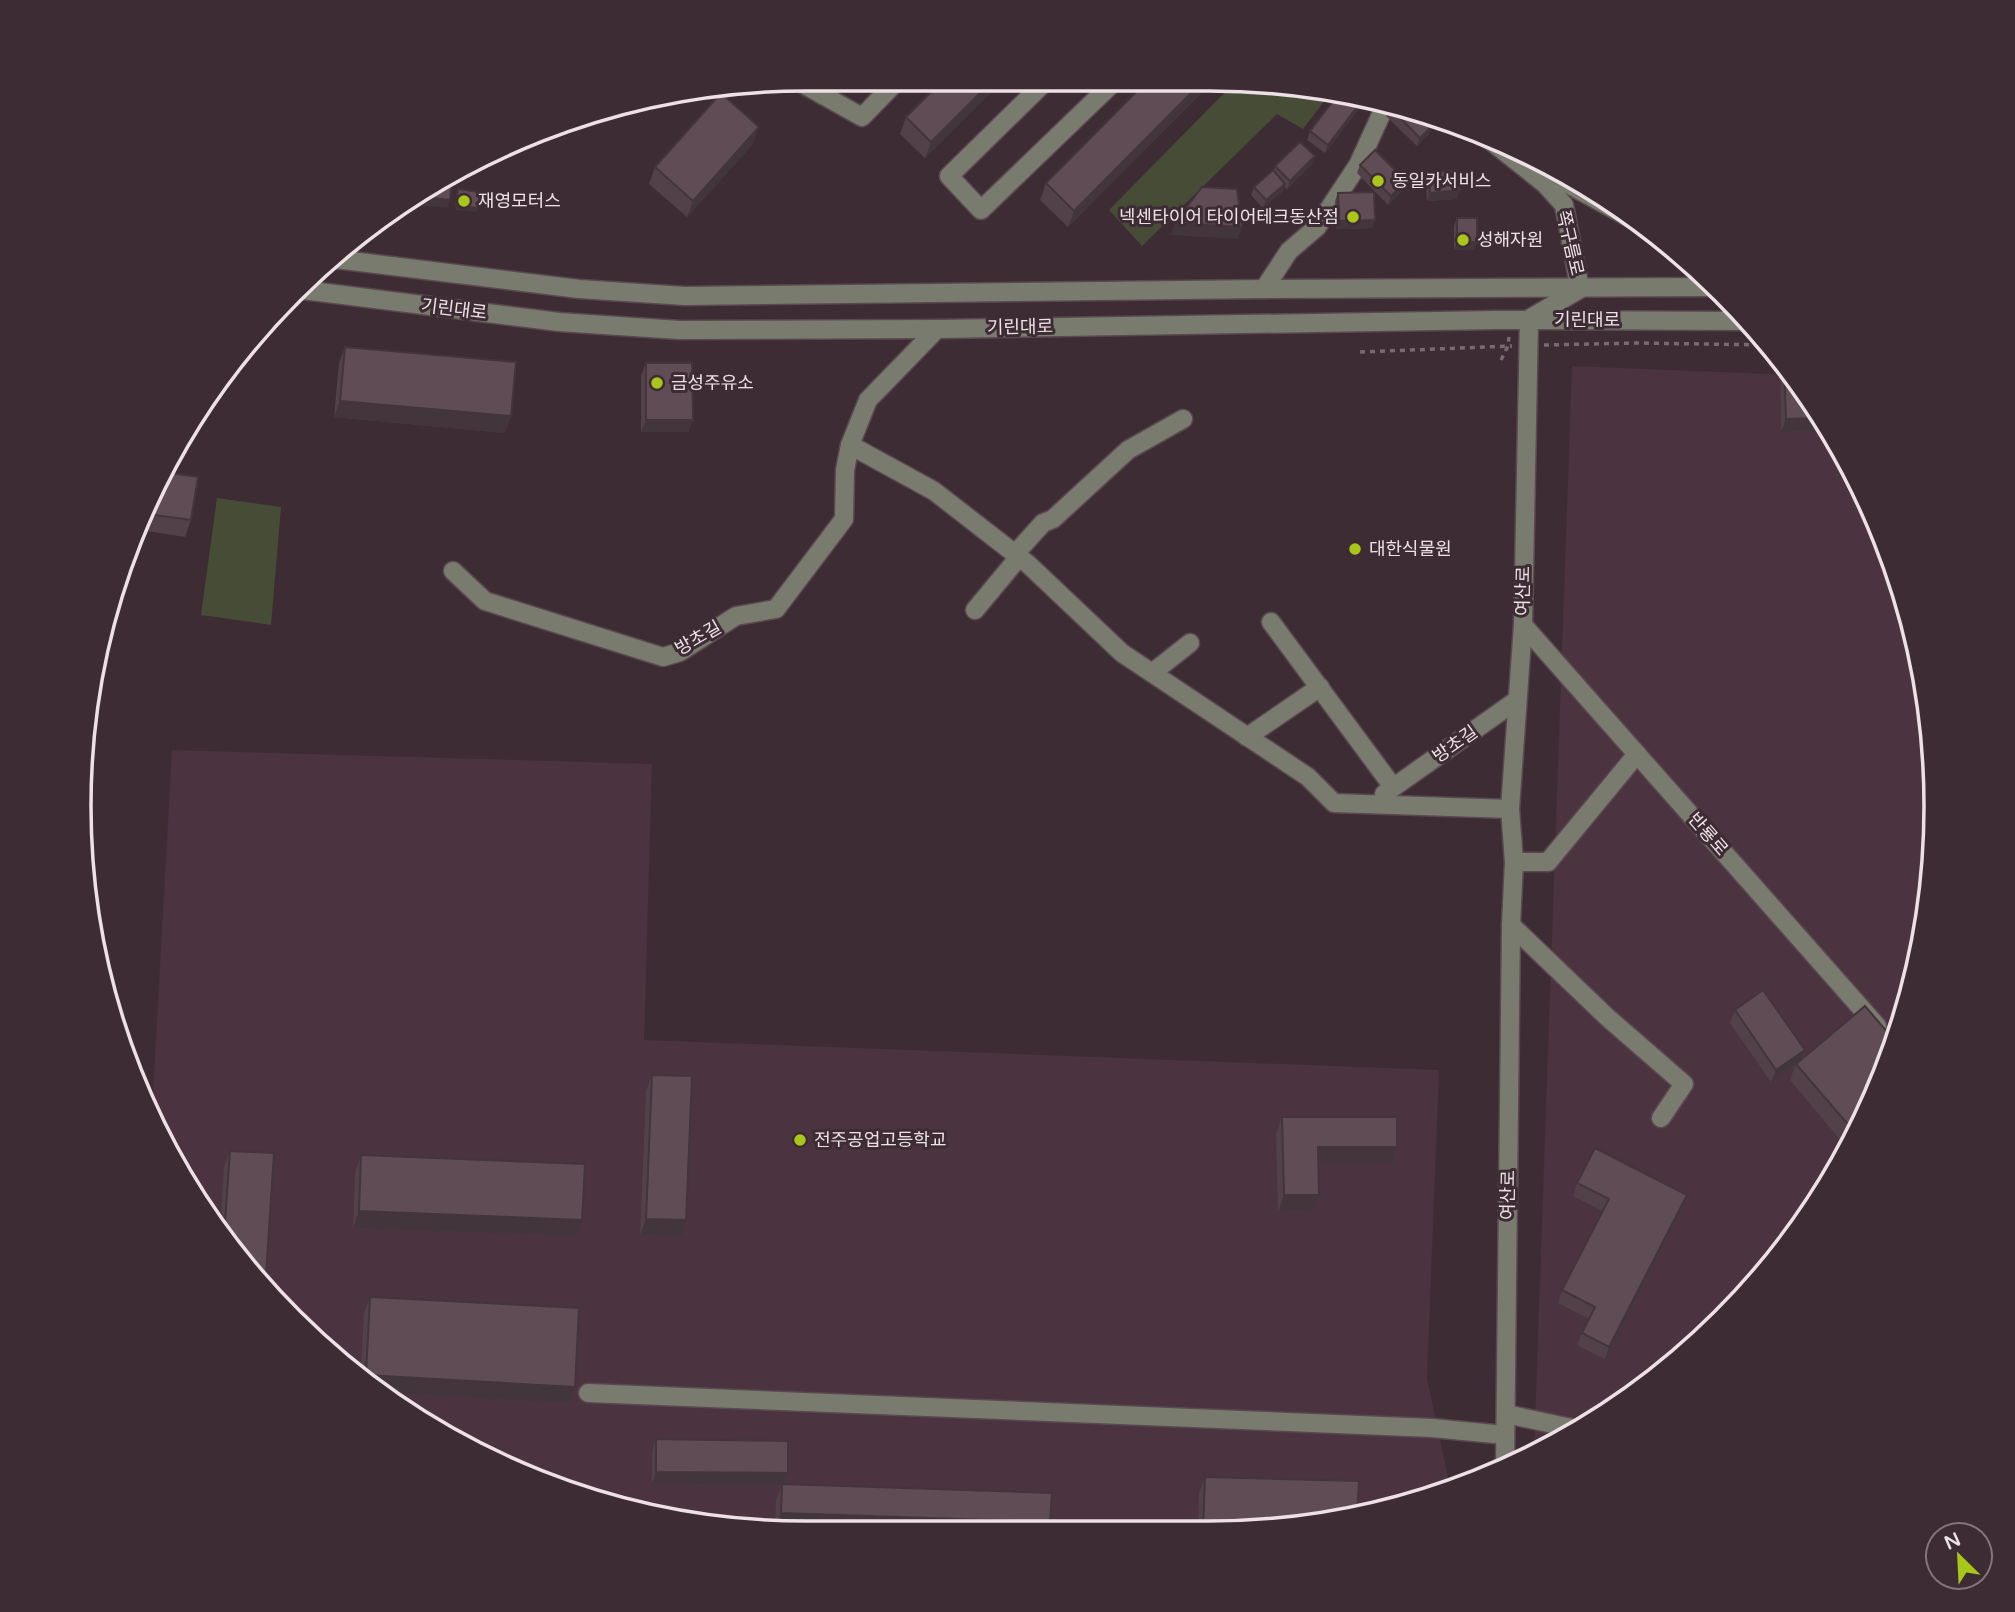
<svg xmlns="http://www.w3.org/2000/svg" width="2015" height="1612" font-family="'Varela Round','Noto Sans KR',sans-serif">
<style>
.built{fill:#4b333f}
.green{fill:#464c36}
.lines{fill:none;stroke-linecap:round;stroke-linejoin:round}
.minor-casing{stroke:#5a4950;stroke-width:21}
.path{stroke:#796970;stroke-width:3.5;stroke-dasharray:5 5;stroke-linecap:butt}
.minor{stroke:#787b6e;stroke-width:18}
.wall{fill:#534149}
.shaded-wall{fill:#43353c}
.building{fill:#604c55;stroke:#43353c;stroke-width:2}
.poi-dot{fill:#a9c71a;stroke:#3e2c34;stroke-width:2.5}
.labels{text-anchor:middle;dominant-baseline:central;stroke-width:6;stroke-linejoin:round;paint-order:stroke}
.poi-label{font-size:18px;fill:#ede1e6;stroke:#3e2c34;text-anchor:start}
.street-label{font-size:18px;fill:#ede1e6;stroke:#3e2c34}
.rim{fill:none;stroke:#ede1e6;stroke-width:3.5}
</style>
<rect width="100%" height="100%" fill="#3e2c34"/>
<g class="built">
<path d="M1572,366L1793,375L1839,443L1898,573L1930,711L1935,854L1911,995L1861,1128L1786,1249L1688,1353L1572,1436L1534,1452Z"/>
<path d="M172,750L652,764L644,1040L1439,1070L1427,1378L1450,1487L1398,1508L1257,1532L806,1533L665,1519L527,1478L364,1383L259,1285L176,1169L152,1111Z"/>
</g>
<g class="green">
<path d="M1237,80H1256L1329,95L1303,129L1277,114L1142,246L1109,210Z"/>
<path d="M217,498L281,507L271,625L201,615Z"/>
</g>
<g class="lines">
<g class="minor-casing">
<g id="minor">
<path d="M796,80L862,117L899,79"/>
<path d="M1047,80L949,176L981,210L1116,80"/>
<path d="M822,95L838,79"/>
<path d="M1486,137L1545,184L1564,205L1580,289L1529,319L1523,625L1510,809L1514,862L1511,925L1505,1464"/>
<path d="M1545,184H1568L1632,219"/>
<path d="M335,259L579,289L685,296L1264,289L1715,287"/>
<path d="M295,289L559,322L679,330L937,329L1497,320L1746,321"/>
<path d="M1264,289L1289,251L1317,227L1358,165L1385,106"/>
<path d="M937,329L868,400L850,445L934,491L1028,564L1122,653L1308,777L1334,803L1510,809"/>
<path d="M1015,554L1043,523L1053,519L1128,450L1183,419"/>
<path d="M453,571L485,601L663,657L680,652L736,616L776,609L844,519L845,470L850,445"/>
<path d="M975,610L1019,557"/>
<path d="M1271,622L1393,787"/>
<path d="M1523,625L1877,1026"/>
<path d="M1152,673L1190,643"/>
<path d="M1247,737L1320,687"/>
<path d="M1384,794L1517,700"/>
<path d="M1514,862H1548L1637,754"/>
<path d="M1511,925L1607,1017L1684,1084L1661,1118"/>
<path d="M588,1393L1432,1428L1505,1435"/>
<path d="M1506,1414L1581,1430"/>
</g>
</g>
<g class="path">
<path d="M1544,345L1637,343L1769,345"/>
<path d="M1360,352L1512,346"/>
<path d="M1501,360L1508,346L1509,337"/>
</g>
<use href="#minor" class="minor"/>
</g>
<g class="wall">
<path d="M944,79H1004L925,158L900,134L906,117Z"/>
<path d="M1148,80H1214L1068,227L1040,200L1046,183Z"/>
<path d="M1360,103L1357,111L1325,153L1307,140L1310,131Z"/>
<path d="M1390,107L1432,126L1429,134L1417,146L1386,116Z"/>
<path d="M753,144L687,217L649,184L655,167Z"/>
<path d="M1312,164L1287,189L1284,186L1282,192L1263,208L1251,195L1254,187L1274,171L1275,166Z"/>
<path d="M1360,165L1406,181L1403,190L1388,205L1357,173Z"/>
<path d="M1429,172L1457,199L1427,201L1426,180Z"/>
<path d="M1338,193L1375,220L1372,228L1336,229L1335,201Z"/>
<path d="M1457,218L1477,242L1474,250H1454V226Z"/>
<path d="M345,347L505,433L334,417L339,363Z"/>
<path d="M1780,356L1786,363L1821,418L1816,431L1781,432Z"/>
<path d="M646,363L693,420L688,432H641V376Z"/>
<path d="M164,472L191,520L185,537L140,530Z"/>
<path d="M1735,1010L1805,1050L1801,1060L1861,1128L1848,1149L1790,1080L1795,1066L1771,1082L1730,1023Z"/>
<path d="M652,1075L681,1237L640,1235L646,1091Z"/>
<path d="M1282,1117L1397,1147L1391,1163H1318L1313,1211L1278,1212L1276,1134Z"/>
<path d="M230,1151L259,1285L220,1231L224,1167Z"/>
<path d="M361,1155L576,1236L353,1228L355,1172Z"/>
<path d="M1577,1183L1683,1207L1605,1359L1577,1345L1582,1333L1589,1319L1558,1303L1562,1290L1603,1211L1573,1196Z"/>
<path d="M370,1297L575,1387L569,1403L380,1393L360,1380L364,1313Z"/>
<path d="M656,1439L788,1473L784,1484L1050,1522L1047,1532L883,1533L775,1529L776,1500L782,1485L652,1484V1452Z"/>
<path d="M1205,1477L1257,1532H1198L1199,1493Z"/>
</g>
<g class="shaded-wall">
<path d="M994,79H1004L925,158L931,142Z"/>
<path d="M1204,80H1214L1068,227L1074,211Z"/>
<path d="M1360,103L1357,111L1325,153L1328,145Z"/>
<path d="M1432,126L1429,134L1417,146L1420,138Z"/>
<path d="M759,127L753,144L687,217L693,201Z"/>
<path d="M1315,156L1312,164L1287,189L1290,181Z"/>
<path d="M1406,181L1403,190L1388,205L1391,196Z"/>
<path d="M1285,184L1282,192L1263,208L1266,200Z"/>
<path d="M1460,190L1457,199L1427,201L1430,193Z"/>
<path d="M416,196L450,200L447,208L406,204Z"/>
<path d="M456,206L478,208L477,212L455,210Z"/>
<path d="M1375,220L1372,228L1336,229L1339,221Z"/>
<path d="M1175,223L1242,227L1238,239L1171,235Z"/>
<path d="M1457,242H1477L1474,250H1454Z"/>
<path d="M340,401L511,416L505,433L334,417Z"/>
<path d="M1821,418L1816,431L1781,432L1786,419Z"/>
<path d="M646,420H693L688,432H641Z"/>
<path d="M1805,1050L1800,1062L1771,1082L1776,1070Z"/>
<path d="M1318,1147H1397L1391,1163H1312Z"/>
<path d="M1284,1195H1319L1313,1211L1278,1212Z"/>
<path d="M1687,1195L1683,1207L1605,1359L1609,1347Z"/>
<path d="M359,1211L582,1220L576,1236L353,1228Z"/>
<path d="M646,1219L686,1220L681,1237L640,1235Z"/>
<path d="M366,1375L575,1387L569,1403L380,1393L363,1383Z"/>
<path d="M656,1472L788,1473L783,1485L652,1484Z"/>
<path d="M781,1513L1050,1522L1047,1532L883,1533L775,1529Z"/>
</g>
<g class="building">
<path d="M944,79H994L931,142L906,117Z"/>
<path d="M1148,80H1204L1074,211L1046,183Z"/>
<path d="M721,93L759,127L693,201L655,167Z"/>
<path d="M1337,96L1356,100L1360,103L1328,145L1310,131Z"/>
<path d="M1389,107L1418,113L1432,126L1420,138Z"/>
<path d="M1300,142L1315,156L1290,181L1275,166Z"/>
<path d="M1375,150L1406,181L1391,196L1360,165Z"/>
<path d="M1273,170L1285,184L1266,200L1254,187Z"/>
<path d="M1458,170L1460,190L1430,193L1429,172Z"/>
<path d="M449,173L452,174L450,200L416,196L443,176Z"/>
<path d="M1202,187L1237,189L1242,227L1175,223Z"/>
<path d="M458,189L480,192L478,208L456,206Z"/>
<path d="M1374,192L1375,220L1339,221L1338,193Z"/>
<rect x="1457" y="218" width="20" height="24"/>
<path d="M345,347L516,362L511,416L340,401Z"/>
<path d="M1784,362L1821,415V418L1786,419Z"/>
<path d="M646,363H692L693,420H646Z"/>
<path d="M164,472L198,477L191,520L147,514Z"/>
<path d="M1763,990L1805,1050L1776,1070L1735,1010Z"/>
<path d="M1865,1006L1894,1040L1861,1128L1857,1135L1796,1064Z"/>
<path d="M652,1075L692,1076L686,1220L646,1219Z"/>
<path d="M1282,1117H1397V1147H1318L1319,1195H1284Z"/>
<path d="M1595,1148L1687,1195L1609,1347L1582,1333L1595,1307L1562,1290L1609,1199L1577,1183Z"/>
<path d="M230,1151L274,1153L265,1291L259,1285L224,1237Z"/>
<path d="M361,1155L585,1164L582,1220L359,1211Z"/>
<path d="M370,1297L579,1308L575,1387L366,1375Z"/>
<path d="M656,1439L788,1441V1473L656,1472Z"/>
<path d="M1205,1477L1359,1481L1357,1515L1257,1532H1203Z"/>
<path d="M782,1484L1052,1493L1050,1522L781,1513Z"/>
</g>
<g class="poi-dot">
<circle cx="1378" cy="181" r="7"/>
<circle cx="464" cy="201" r="7"/>
<circle cx="1353" cy="217" r="7"/>
<circle cx="1463" cy="240" r="7"/>
<circle cx="657" cy="383" r="7"/>
<circle cx="1355" cy="549" r="7"/>
<circle cx="800" cy="1140" r="7"/>
</g>
<g class="labels">
<g class="poi-label">
<text x="1392" y="181">동일카서비스</text>
<text x="478" y="201">재영모터스</text>
<text x="1339" y="217" text-anchor="end">넥센타이어 타이어테크동산점</text>
<text x="1477" y="240">성해자원</text>
<text x="671" y="383">금성주유소</text>
<text x="1369" y="549">대한식물원</text>
<text x="814" y="1140">전주공업고등학교</text>
</g>
<g class="street-label">
<text transform="translate(1570 243) rotate(77)">쪽구름로</text>
<text transform="translate(454 309) rotate(7)">기린대로</text>
<text x="1587" y="320">기린대로</text>
<text transform="translate(1020 327) rotate(-1)">기린대로</text>
<text transform="translate(1523 591) rotate(-89)">여산로</text>
<text transform="translate(698 638) rotate(-30)">방초길</text>
<text transform="translate(1455 744) rotate(-35)">방초길</text>
<text transform="translate(1708 834) rotate(49)">반룡로</text>
<text transform="translate(1508 1195) rotate(-89)">여산로</text>
</g>
</g>
<path d="M0 0H2015V1612H0ZM806 91H1209A715 715 0 0 1 1924 806V806A715 715 0 0 1 1209 1521H806A715 715 0 0 1 91 806V806A715 715 0 0 1 806 91Z" fill="#3e2c34" fill-rule="evenodd"/>
<path class="rim" d="M806 91H1209A715 715 0 0 1 1924 806V806A715 715 0 0 1 1209 1521H806A715 715 0 0 1 91 806V806A715 715 0 0 1 806 91Z"/>
<g transform="translate(1959 1556) rotate(336)"><circle r="33" fill="#3e2c34" stroke="#84747b" stroke-width="2"/>
<path d="M0-5L12 26L0 18L-12 26Z" fill="#a9c71a"/>
<text y="-10" font-size="19" font-weight="bold" text-anchor="middle" fill="#ede1e6">N</text>
</g>
</svg>
